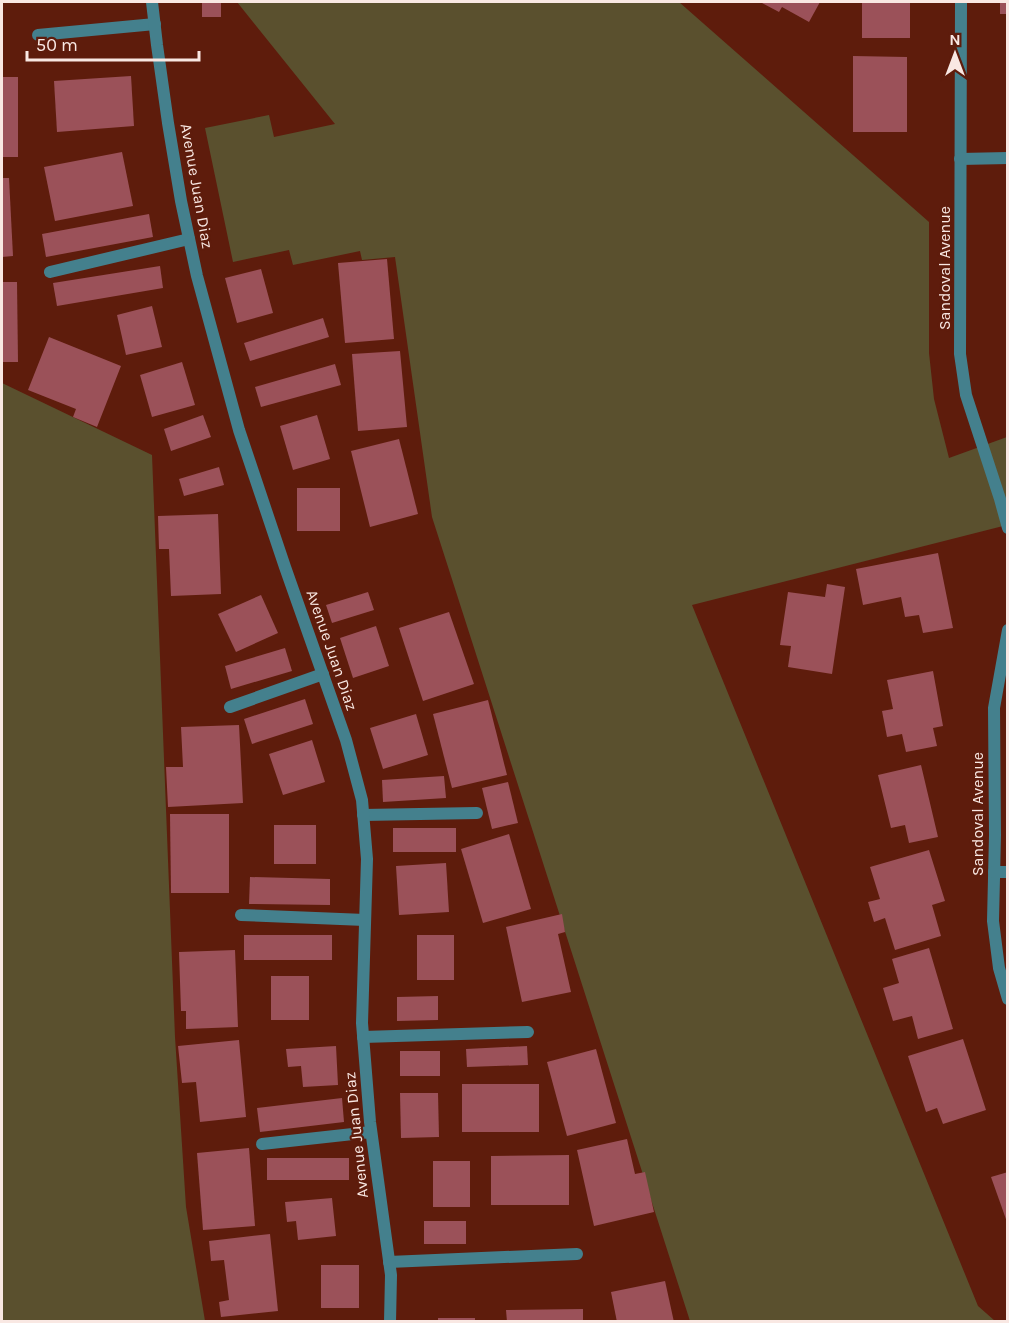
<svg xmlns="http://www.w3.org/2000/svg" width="1009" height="1323" font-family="Karla,sans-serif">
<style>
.green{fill:#5a502e}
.building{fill:#9b5159}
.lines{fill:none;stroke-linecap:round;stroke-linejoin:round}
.service{stroke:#44808d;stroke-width:12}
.minor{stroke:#44808d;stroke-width:12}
.labels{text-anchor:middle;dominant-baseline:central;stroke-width:4.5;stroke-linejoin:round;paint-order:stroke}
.street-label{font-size:16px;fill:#f9e8e3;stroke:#5e1c0c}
</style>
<rect width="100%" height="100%" fill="#5e1c0c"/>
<g class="green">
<path d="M237,2H679L929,222V353L934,399L949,458L1007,437V525L692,605L978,1306L995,1321H690L432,517L395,257L362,260L360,251L293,265L289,250L233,262L205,128L269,115L274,137L335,124Z"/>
<path d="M2,383L152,455L175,1037L186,1207L205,1321H2Z"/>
</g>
<g class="building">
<rect x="202" y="2" width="19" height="15"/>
<path d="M760,2H820L809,22L782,7L779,12Z"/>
<rect x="862" y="2" width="48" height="36"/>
<rect x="1000" y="2" width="8" height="12"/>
<path d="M853,56L907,57V132H853Z"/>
<path d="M131,76L134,126L57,132L54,81Z"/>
<rect x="2" y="77" width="16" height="80"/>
<path d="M122,152L133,206L55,221L44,167Z"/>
<path d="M2,178H9L13,256L2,257Z"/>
<path d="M149,214L153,237L46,257L42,234Z"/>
<path d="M387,259L394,339L345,343L338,263Z"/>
<path d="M160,266L163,288L57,306L53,283Z"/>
<path d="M261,269L273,313L237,323L225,278Z"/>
<path d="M2,282H17L18,362H2Z"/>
<path d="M152,306L162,347L126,355L117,315Z"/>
<path d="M323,318L329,337L250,361L244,343Z"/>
<path d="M49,337L121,366L97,427L73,417L76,409L28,390Z"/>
<path d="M400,351L407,427L358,431L352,354Z"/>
<path d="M182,362L195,405L152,417L140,375Z"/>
<path d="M335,364L341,385L261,407L255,387Z"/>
<path d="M203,415L211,437L171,451L164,429Z"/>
<path d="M317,415L330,459L293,470L280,426Z"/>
<path d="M399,439L418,514L370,527L351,451Z"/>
<path d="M219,467L224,485L184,496L179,479Z"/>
<rect x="297" y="488" width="43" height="43"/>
<path d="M218,514L221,594L171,596L169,549H159L158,516Z"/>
<path d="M938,553L953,628L923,633L919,615L905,617L901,597L863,605L856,569Z"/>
<path d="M827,584L845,587L832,674L788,667L791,646L780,645L788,592L825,597Z"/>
<path d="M368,592L374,610L332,623L326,605Z"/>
<path d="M261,595L278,633L236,652L218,614Z"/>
<path d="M449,612L474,684L423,701L399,628Z"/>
<path d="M376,626L389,666L353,678L340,638Z"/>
<path d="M285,648L292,671L231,689L225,666Z"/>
<path d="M933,671L943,726L933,728L937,746L906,752L902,734L887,737L882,711L893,709L887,680Z"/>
<path d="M305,699L313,724L252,744L244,719Z"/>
<path d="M488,700L507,775L452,788L433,714Z"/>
<path d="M416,714L428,755L383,769L370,728Z"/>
<path d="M239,725L243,803L168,807L166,767H183L181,727Z"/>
<path d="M312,740L325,782L283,795L269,754Z"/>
<path d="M921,765L938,837L909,843L905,825L891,828L878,775Z"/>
<path d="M444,776L446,798L383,802L382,780Z"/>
<path d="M508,782L518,823L492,829L482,788Z"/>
<path d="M170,814H229V893H171Z"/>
<rect x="274" y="825" width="42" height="39"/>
<rect x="393" y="828" width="63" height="24"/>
<path d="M509,834L531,909L483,923L461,849Z"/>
<path d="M929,850L945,901L932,905L941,936L895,950L885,918L874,922L868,902L880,899L870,867Z"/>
<path d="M446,863L449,912L399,915L396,866Z"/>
<path d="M250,877L330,879V905L249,904Z"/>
<path d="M562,914L565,932L558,934L571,992L522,1002L506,927Z"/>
<rect x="244" y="935" width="88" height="25"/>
<rect x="417" y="935" width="37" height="45"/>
<path d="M929,948L953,1029L918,1039L912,1016L893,1021L883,988L899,983L892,959Z"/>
<path d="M235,950L238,1027L186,1029V1011H181L179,952Z"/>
<rect x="271" y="976" width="38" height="44"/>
<path d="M438,996V1020L397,1021V997Z"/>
<path d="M963,1039L986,1110L943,1124L937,1108L926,1112L908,1056Z"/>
<path d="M239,1040L246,1117L200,1122L196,1082L182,1083L178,1046Z"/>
<path d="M336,1046L338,1085L303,1087L301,1066L288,1067L286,1049Z"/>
<path d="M527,1046L528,1065L467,1067L466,1049Z"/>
<path d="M596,1049L616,1123L567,1136L547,1062Z"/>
<rect x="400" y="1051" width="40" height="25"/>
<rect x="462" y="1084" width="77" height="48"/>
<path d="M400,1093H438L439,1137L401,1138Z"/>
<path d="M342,1098L344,1122L260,1132L257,1108Z"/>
<path d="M627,1139L635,1174L645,1172L654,1212L594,1226L577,1150Z"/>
<path d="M249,1148L255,1226L203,1230L197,1153Z"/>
<path d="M569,1155V1205H491V1156Z"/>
<rect x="267" y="1158" width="82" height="22"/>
<rect x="433" y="1161" width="37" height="46"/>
<path d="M1008,1172V1222H1007L991,1177Z"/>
<path d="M332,1198L336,1236L298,1240L296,1221L287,1222L285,1202Z"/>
<rect x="424" y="1221" width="42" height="23"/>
<path d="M270,1234L278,1311L221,1317L219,1302L229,1300L224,1260L211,1261L209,1241Z"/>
<rect x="321" y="1265" width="38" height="43"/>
<path d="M665,1281L674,1322H617L611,1292Z"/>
<path d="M583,1309V1322H507L506,1310Z"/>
<rect x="438" y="1318" width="37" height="4"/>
</g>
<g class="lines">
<g class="service">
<path d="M38,35L155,24"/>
<path d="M50,272L189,239"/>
<path d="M230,707L323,674"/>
<path d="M363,815L477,813"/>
<path d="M241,915L365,920"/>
<path d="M363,1037L528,1032"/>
<path d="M262,1144L371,1132"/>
<path d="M389,1262L577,1254"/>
</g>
<g class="minor">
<path d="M152,2L157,45L168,123L181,201L197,276L239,430L285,567L346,740L362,800L367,859L362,1023L370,1122L391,1275L390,1322"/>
<path d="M961,2L960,354L966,395L1000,499L1008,528"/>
<path d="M960,159L1008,158"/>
<path d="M1008,630L994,708L995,835L993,921L999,968L1008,999"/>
<path d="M994,872H1008"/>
</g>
</g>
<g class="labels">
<g class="street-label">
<text transform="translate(197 186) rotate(80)">Avenue Juan Diaz</text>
<text transform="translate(944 268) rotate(-90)">Sandoval Avenue</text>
<text transform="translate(332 650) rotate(71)">Avenue Juan Diaz</text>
<text transform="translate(977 814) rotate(-90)">Sandoval Avenue</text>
<text transform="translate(356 1135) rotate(-96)">Avenue Juan Diaz</text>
</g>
</g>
<rect width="1009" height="1323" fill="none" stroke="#f9e8e3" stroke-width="6"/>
<g transform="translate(955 54)" stroke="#5e1c0c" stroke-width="4.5" paint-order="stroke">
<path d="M0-4.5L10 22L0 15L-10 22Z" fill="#f9e8e3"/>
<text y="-9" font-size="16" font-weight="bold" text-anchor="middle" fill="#f9e8e3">N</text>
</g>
<path d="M27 51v9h172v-9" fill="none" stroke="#f9e8e3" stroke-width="3"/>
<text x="36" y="51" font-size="18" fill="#f9e8e3" stroke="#5e1c0c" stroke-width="4.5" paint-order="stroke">50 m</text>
</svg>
